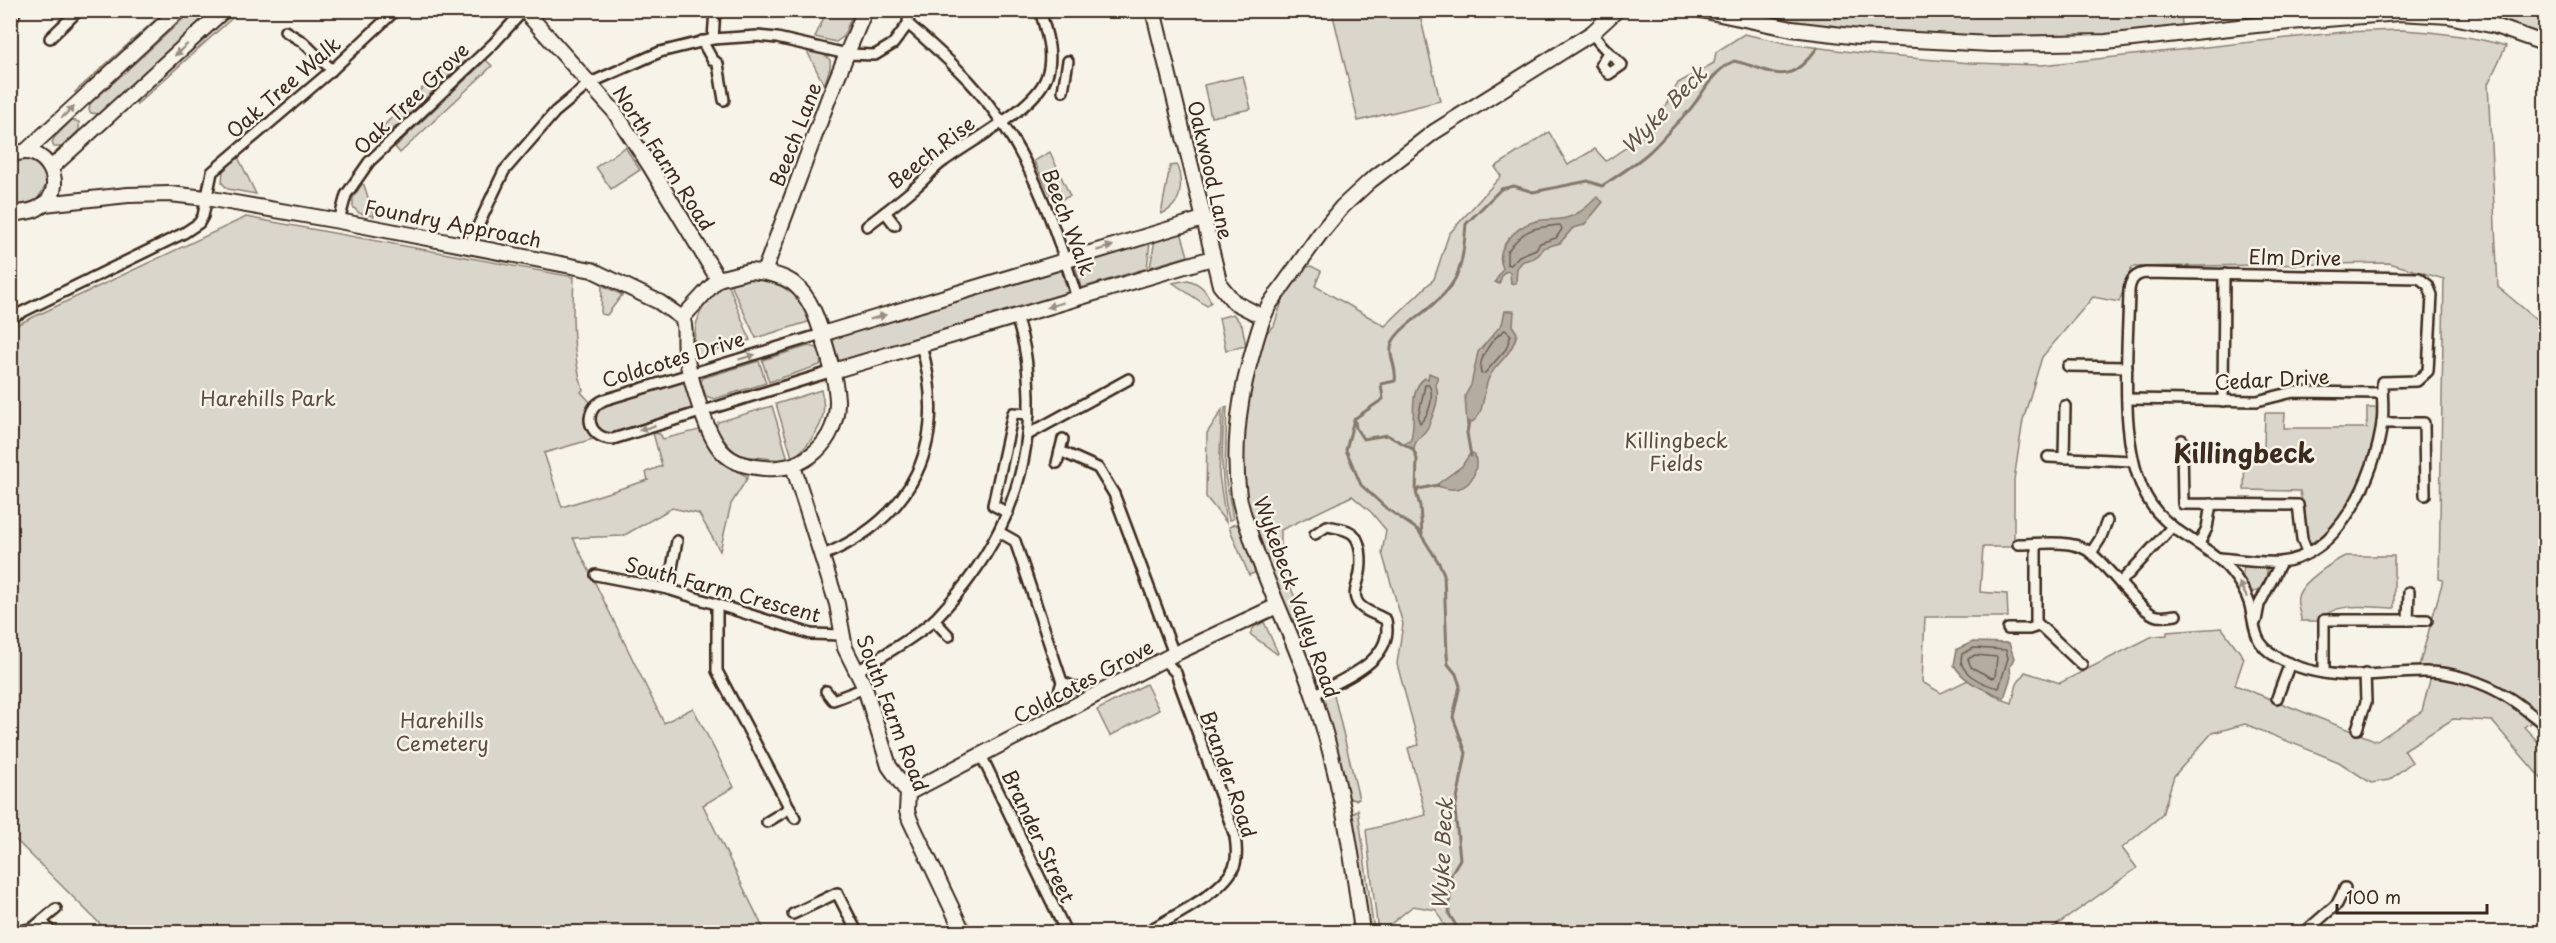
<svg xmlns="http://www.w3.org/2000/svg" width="2556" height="943" font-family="'Playpen Sans',sans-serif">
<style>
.green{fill:#dbd6cb;stroke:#8b8074;stroke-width:1.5;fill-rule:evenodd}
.water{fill:#b4aca0;stroke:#84786c;stroke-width:1.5}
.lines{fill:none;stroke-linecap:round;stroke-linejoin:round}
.shore{stroke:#6b5e52;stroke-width:1.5}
.stream{stroke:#84786c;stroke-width:3}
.street-casing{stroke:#3b2a1e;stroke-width:14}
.secondary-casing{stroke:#3b2a1e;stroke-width:18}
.street{stroke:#f7f3e8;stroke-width:9}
.secondary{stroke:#f7f3e8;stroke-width:14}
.oneway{fill:#998e83}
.labels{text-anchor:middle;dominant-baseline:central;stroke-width:5;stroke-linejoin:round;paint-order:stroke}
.street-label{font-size:20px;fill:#3b2a1e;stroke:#f7f3e8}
.park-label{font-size:20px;fill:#5b4c41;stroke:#f7f3e8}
.water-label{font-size:21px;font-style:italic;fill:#5f5145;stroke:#f7f3e8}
.district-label{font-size:26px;font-weight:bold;fill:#3b2a1e;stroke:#f7f3e8}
</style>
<rect width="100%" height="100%" fill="#f7f3e8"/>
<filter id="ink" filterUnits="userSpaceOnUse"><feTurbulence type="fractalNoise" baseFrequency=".0167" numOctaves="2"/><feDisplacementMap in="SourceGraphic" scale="12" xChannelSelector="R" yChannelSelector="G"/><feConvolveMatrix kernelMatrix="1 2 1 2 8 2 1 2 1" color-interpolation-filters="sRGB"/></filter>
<g filter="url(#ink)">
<g class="green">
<path d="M1760,10H2181L2182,26C2043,49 1898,38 1759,17Z"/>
<path d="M165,11H173L79,95L75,92Z"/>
<path d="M192,11H212L99,114L91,113L89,110L90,104Z"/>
<path d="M231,11H240L137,104V97Z"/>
<path d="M827,11H854L843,37L836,42L815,37Z"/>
<path d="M1332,11H1419L1440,101L1358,121Z"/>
<path d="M2492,11H2545V44L2495,26Z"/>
<path d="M2402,30C2437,32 2472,36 2506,46L2488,84L2498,287L2541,323L2545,321V703L2536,719L2524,727L2545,749V783L2492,721L2453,719L2404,750L2412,762L2389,780L2371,783L2339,762L2245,724L2212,733L2174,776L2162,815L2122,848L2137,868L2047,932H1448L1436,910L1413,906L1381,932H1378L1366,830L1426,815L1408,748L1419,745L1397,664L1403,624L1382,553L1386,530L1371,512L1352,496L1281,530V563L1301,613L1298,619H1291L1257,542L1247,505L1242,454L1248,396L1264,335L1274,326L1282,301L1302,269L1311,266L1321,271L1315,286L1385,326L1434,279L1449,234L1501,176L1495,167L1549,132L1568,165L1595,149L1606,161L1652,130L1678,83L1714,63L1716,52L1744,34L1790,44L1875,55L1971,63L2042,65L2344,32ZM2389,263L2444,279L2439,579L2443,580L2419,666L2432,672L2422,711L2377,741L2235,685L2244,658L2222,628L2167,632V635L2153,636L2060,683L2025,672L2017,684L2012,703L2001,699L1968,680L1941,693L1922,682L1925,617H2008L2007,594L1980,592L1983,547H2014V480L2023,420L2042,357L2093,297L2119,302L2132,267Z"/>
<path d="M806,49C835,57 834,58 824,85Z"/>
<path d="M460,52L467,59L389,133L383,126Z"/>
<path d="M486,60L492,66L400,153L395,147Z"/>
<path d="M1243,76L1251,109L1211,117L1204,85Z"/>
<path d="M72,120L79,122V130L62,147H54L52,143L54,138Z"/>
<path d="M625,147L640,170L611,189L596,167Z"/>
<path d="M1050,152L1070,196L1054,202L1034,161Z"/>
<path d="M238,157L256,194L228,189L222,183L223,170Z"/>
<path d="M24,159C38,161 46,170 46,185L37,200L22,205L11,201L10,162Z"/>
<path d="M1177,165C1183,184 1183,205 1161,214L1170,166Z"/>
<path d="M362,184L364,185L374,216L359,213L353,207V198Z"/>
<path d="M246,217L574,277C572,315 572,353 583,390L581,392L591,403C582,415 584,427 593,439L544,453L562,507L648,480L646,472L662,466L653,433L660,434L663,439L699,430C713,455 722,464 748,477L731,504L720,551L699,514L672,508L623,536L573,538L664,723L693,708L734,787L703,805L765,932H108L11,835L10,328Z"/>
<path d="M1181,232L1188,256L1150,267L1155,240Z"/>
<path d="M1150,242L1147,268L1081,288L1075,265Z"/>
<path d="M1061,269L1068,292L839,361L832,339Z"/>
<path d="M752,278C783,283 798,292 811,321L756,338L731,285L732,281Z"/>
<path d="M1188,280C1201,284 1206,290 1211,302L1207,306L1173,283Z"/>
<path d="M725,284L729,286L750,340L700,356L694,353C693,320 700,305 725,284Z"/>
<path d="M602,285L622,295L607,315L601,314Z"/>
<path d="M1233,314L1242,325L1246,346L1226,350L1219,318Z"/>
<path d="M809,346L817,348L822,354L820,365L769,382L762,360Z"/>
<path d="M759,361L766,383L714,399L706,396L701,382L703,378Z"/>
<path d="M684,381L693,409L611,433C596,433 589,418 600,407Z"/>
<path d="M821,390C828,414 821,428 806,446C800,452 800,454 792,457L776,404Z"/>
<path d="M772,406L788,459C775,461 761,456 747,457L746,460C732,451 724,442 716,427L718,422Z"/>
<path d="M1227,407L1225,475L1233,519L1229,520C1220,482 1221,446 1225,408Z"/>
<path d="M2367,408H2378C2375,457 2354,520 2309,544L2300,491L2244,490L2245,448H2264L2265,413H2285L2284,428H2367Z"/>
<path d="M1222,410L1219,475L1226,522L1206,497L1207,433Z"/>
<path d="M1235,524L1239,527L1257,572L1249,575L1229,527Z"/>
<path d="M2345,556H2394V608C2371,608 2334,600 2320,621H2301C2301,612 2296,605 2298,597C2301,582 2333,562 2345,556Z"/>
<path d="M2251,565L2267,569L2266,580L2258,591L2253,592L2242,578L2244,566Z"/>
<path d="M1264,622L1278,653L1277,654L1250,634L1254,627Z"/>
<path d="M1146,684L1159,710L1110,736L1097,710Z"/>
<path d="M1333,691L1359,799C1353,801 1349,799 1346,794L1324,699L1325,694Z"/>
<path d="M1358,809L1374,932H1366L1351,816Z"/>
</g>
<g class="water">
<path d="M1597,197L1603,202L1584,225L1573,228L1560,243L1543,248C1540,257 1530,260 1523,261L1517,268L1516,283L1511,284L1510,273L1508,271L1503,273L1499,284L1495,282L1503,268C1493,249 1516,227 1533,222C1544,218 1555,221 1566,218C1580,214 1588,206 1597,197Z"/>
<path d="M1505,311H1514L1513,327L1517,333C1511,359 1495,362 1488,380C1482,395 1486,417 1467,425L1465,396L1471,385L1478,352L1502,324Z"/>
<path d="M1429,373L1438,377L1435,384C1442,396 1433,415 1428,427C1423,437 1413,439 1414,452L1404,443L1410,441C1418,424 1406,390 1425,378L1428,379Z"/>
<path d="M1471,452L1475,455C1479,472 1470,491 1450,489C1445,489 1441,486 1435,486L1462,466Z"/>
<path d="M1973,642L2009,643L2014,658L2010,667L2011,677L2004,698C1985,689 1965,684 1954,665L1957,649Z"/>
</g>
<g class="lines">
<g class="shore">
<path d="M1560,225L1562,229L1556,238L1540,243L1536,249L1519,256L1511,265L1507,264V252C1524,228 1533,228 1560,225Z"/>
<path d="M1505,330L1511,335L1506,349L1485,373L1481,374C1477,359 1492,338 1505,330Z"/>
<path d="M1425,385H1429C1435,397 1429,415 1420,423L1418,418Z"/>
<path d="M1974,648L2006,650L2008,658L1999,688C1984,685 1956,673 1962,654Z"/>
<path d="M1975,655L1997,657L1995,677L1992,678L1971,667L1968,659Z"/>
</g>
<g class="stream">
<path d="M1835,19L1840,10"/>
<path d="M1355,421L1356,428L1363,439L1387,435L1413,449L1417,459L1416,492L1420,506L1422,534"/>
<path d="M1469,422L1467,433L1471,456"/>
<path d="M1417,492L1419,489L1438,485"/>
<path d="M1460,932L1449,914L1451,874L1460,859L1455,810L1466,753L1453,717L1460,686L1456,674L1448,664L1447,655L1444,574L1439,563L1418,530L1386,508L1361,485L1346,450L1354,419L1383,399L1381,384L1395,381C1398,366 1386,355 1393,341C1399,330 1411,322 1420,315C1460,284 1462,272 1466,224L1501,189L1514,186L1533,192L1588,181L1602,186C1617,176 1633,166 1647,154C1660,143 1670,129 1682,118C1702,100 1708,73 1734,61C1775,70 1786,90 1817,48"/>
</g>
<g class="street-casing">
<g id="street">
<path d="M10,23L16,10"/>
<path d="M908,24C929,42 950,61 969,81C1026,142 1053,219 1077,298"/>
<path d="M285,31L303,42L332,70"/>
<path d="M1592,33C1603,49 1609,52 1622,65L1609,74L1601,64L1607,54"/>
<path d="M50,38L79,10"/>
<path d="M713,39L715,10"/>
<path d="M702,41L712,59L718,64L724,100"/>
<path d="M1063,91L1068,61"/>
<path d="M885,212L895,225"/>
<path d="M339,221L346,195L369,162L494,43L524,10"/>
<path d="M867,226C884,213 901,200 917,186C927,178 933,168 944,161C972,140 1034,109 1046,78C1055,56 1046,32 1040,10"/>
<path d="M469,245L504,171L555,112L590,83L660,52L713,39L757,36L777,38L847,54L875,55L893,44L908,24L909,10"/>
<path d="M10,318L184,233L199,223L203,216L212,172L332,70L396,10"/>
<path d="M822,334L604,400C581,410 588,439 613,439L833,371"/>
<path d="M2068,366L2127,367"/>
<path d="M2127,399L2257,401L2293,392L2382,393"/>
<path d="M2223,401L2224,274"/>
<path d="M2382,423H2424L2425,495"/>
<path d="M1029,434L1129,379"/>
<path d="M2182,440L2183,504L2298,505L2302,539L2307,552"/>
<path d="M1060,451L1098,468L1114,494L1174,654"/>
<path d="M2048,457L2132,461"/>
<path d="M2064,458L2065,406"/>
<path d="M1057,463L1063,439"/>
<path d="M1008,513L993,505L1013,413L1029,414"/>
<path d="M999,532L1015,541L1062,682L1057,698"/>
<path d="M2018,544C2038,544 2069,539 2087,550C2106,562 2140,613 2157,616C2163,617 2170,616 2176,615"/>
<path d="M2036,544V622L2082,665"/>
<path d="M2199,544L2207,528L2211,504"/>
<path d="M2091,553L2100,539L2107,521"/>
<path d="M821,556C915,518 949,442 921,345"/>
<path d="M2220,558C2240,560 2261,563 2280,562C2339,557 2376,474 2382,423C2384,410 2382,395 2382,382L2417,381L2428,371L2432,295L2428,285L2419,278L2146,273C2135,274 2130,280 2129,291C2128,351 2115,465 2157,512C2180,539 2216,548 2236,578C2241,585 2246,594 2249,602C2253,614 2253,631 2260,642C2272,660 2303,670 2324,673C2358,679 2394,671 2428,672C2453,672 2485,683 2506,696C2520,704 2533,716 2546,726"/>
<path d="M596,575L668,589L811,634L842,635"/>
<path d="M2121,582L2172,527"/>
<path d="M668,589L677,541"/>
<path d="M717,605V671L795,818"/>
<path d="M934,620L949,636"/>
<path d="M2408,620L2409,592"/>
<path d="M2256,621L2259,605L2281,562"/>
<path d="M2008,629H2029L2038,626"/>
<path d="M856,672C878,658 918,636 936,618C996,555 1030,485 1029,397C1028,366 1026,346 1016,317"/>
<path d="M2324,673V620H2427"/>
<path d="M1062,682L1077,688"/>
<path d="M826,691L833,700L865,688"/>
<path d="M1313,695C1343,679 1395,661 1386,620C1378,615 1363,611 1358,603C1353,595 1356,589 1358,581C1362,569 1363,545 1354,535C1347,528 1335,528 1327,526L1315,534"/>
<path d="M2277,698L2290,663"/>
<path d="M2357,729L2366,702L2365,674"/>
<path d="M981,755L1066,932"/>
<path d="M767,822L790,808"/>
<path d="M793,914L837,893L857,932"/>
<path d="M42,921L51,932"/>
<path d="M16,932L33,928L56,909"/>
<path d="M1146,932C1170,918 1227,891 1235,864C1238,854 1236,845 1235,836L1179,682L1176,673L1164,660"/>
<path d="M2305,932L2337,904L2345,888"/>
</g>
</g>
<g class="secondary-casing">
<g id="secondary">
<path d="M524,10L614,111L650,166L718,279"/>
<path d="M1153,10L1220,285L1234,302L1263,317"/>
<path d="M1701,10L1792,29L1859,37L1991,44L2106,42L2256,25L2399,13L2449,16L2495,26L2546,44"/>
<path d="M25,152L179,10"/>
<path d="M10,156C45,137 73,191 38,208C30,213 20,212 10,214"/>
<path d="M51,168L224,10"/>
<path d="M44,204L128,195L170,194L206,198L339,221L592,270L659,302L682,318"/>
<path d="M749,271C764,272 780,274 793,283C812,298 819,324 826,347C831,364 836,382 837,400C838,442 804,472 764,468C744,466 728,462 717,445C703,424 689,374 685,350C683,339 687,328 682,318L718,279Z"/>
<path d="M764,272L829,97L865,10"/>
<path d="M822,334L1203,219"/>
<path d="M833,371L1212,258"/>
<path d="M793,466L837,604L845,648L865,688L889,766L908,793L907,811L910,820L963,932"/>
<path d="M908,793L1174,654L1277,606"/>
<path d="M1362,932C1352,851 1340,775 1314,697C1296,643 1270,593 1252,540C1248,526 1241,511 1239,496C1233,454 1238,406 1249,365C1255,345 1259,324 1269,305L1320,234L1342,207L1370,181L1434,132L1592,33L1617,10"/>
</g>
</g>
<use href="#street" class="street"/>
<use href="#secondary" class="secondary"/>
</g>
<defs><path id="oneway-solid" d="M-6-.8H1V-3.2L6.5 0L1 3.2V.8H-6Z" transform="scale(1.5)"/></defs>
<g class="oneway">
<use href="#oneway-solid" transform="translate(181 50) rotate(138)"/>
<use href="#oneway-solid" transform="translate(68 112) rotate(-42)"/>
<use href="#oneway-solid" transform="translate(1105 248) rotate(-17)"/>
<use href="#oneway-solid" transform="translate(1055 305) rotate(163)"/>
<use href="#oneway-solid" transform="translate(878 317) rotate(-17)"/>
<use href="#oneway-solid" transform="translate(747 357) rotate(-17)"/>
<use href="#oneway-solid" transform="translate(647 428) rotate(163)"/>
<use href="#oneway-solid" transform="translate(2243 590) rotate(-118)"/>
</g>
</g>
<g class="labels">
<g class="street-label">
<text transform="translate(283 87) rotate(-41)">Oak Tree Walk</text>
<text transform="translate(411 98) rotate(-44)">Oak Tree Grove</text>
<text transform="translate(795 134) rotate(-69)">Beech Lane</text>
<text transform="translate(931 152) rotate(-38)">Beech Rise</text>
<text transform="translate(664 158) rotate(57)">North Farm Road</text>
<text transform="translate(1211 170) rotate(77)">Oakwood Lane</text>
<text transform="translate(1069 222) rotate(69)">Beech Walk</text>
<text transform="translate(453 223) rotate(11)">Foundry Approach</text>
<text transform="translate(2295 257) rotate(1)">Elm Drive</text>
<text transform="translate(673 359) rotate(-17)">Coldcotes Drive</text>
<text transform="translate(2272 379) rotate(-3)">Cedar Drive</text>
<text transform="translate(723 589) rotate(15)">South Farm Crescent</text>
<text transform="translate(1297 597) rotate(70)">Wykebeck Valley Road</text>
<text transform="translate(1083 681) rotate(-28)">Coldcotes Grove</text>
<text transform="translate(893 713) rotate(69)">South Farm Road</text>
<text transform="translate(1229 774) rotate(71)">Brander Road</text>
<text transform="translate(1039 836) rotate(65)">Brander Street</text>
</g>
<g class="park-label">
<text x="268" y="398">Harehills Park</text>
<text x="1676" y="440">Killingbeck<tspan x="1676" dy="23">Fields</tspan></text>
<text x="442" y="720">Harehills<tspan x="442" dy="23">Cemetery</tspan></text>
</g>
<g class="water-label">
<text transform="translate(1663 109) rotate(-46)">Wyke Beck</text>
<text transform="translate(1441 854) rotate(-87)">Wyke Beck</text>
</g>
<g class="district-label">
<text x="2244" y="452">Killingbeck</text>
</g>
</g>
<rect width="2556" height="943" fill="none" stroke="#f7f3e8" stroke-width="36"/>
<rect x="18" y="18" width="2520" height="907" fill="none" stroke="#3b2a1e" stroke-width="2" filter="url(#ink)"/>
<path d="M2337 904v9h150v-9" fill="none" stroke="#3b2a1e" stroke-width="3"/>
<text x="2346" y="904" font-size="18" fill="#3b2a1e" stroke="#f7f3e8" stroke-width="4.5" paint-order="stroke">100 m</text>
</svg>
